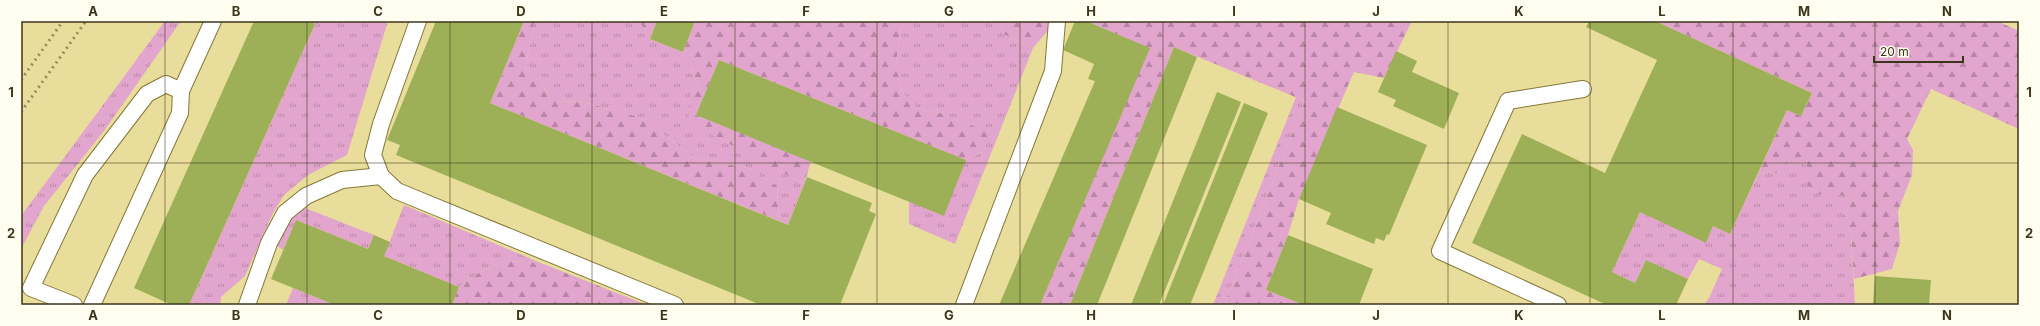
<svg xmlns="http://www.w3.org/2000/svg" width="2040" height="326" font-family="Inter,sans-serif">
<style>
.grass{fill:url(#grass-tufts)}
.forest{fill:url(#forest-firs)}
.building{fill:#9db057}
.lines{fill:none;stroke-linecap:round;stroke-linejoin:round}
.lane-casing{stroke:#837838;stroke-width:18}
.lane{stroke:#fff;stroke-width:16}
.rail{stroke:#968d5e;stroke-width:3;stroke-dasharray:2 4;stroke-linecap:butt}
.grid{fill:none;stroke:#3b361b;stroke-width:1;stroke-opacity:0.55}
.neatline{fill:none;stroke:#3b361b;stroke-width:1.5}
.grid-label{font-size:13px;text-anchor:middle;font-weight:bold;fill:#3b361b}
</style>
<defs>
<pattern id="grass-tufts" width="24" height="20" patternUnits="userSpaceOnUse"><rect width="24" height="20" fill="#e2a5ce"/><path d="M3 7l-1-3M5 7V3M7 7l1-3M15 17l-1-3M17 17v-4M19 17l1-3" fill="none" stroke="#b887a6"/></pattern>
<pattern id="forest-firs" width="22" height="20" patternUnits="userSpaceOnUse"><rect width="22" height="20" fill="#e2a5ce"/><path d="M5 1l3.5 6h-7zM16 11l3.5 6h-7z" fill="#b887a6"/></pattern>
</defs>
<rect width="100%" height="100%" fill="#e9dd9b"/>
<g class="grass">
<path d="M165,21H181L104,131L44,206L21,249V216Z"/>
<path d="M309,21H388L347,155L308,175L284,195L273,213L245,276L221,297L220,305H189L315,24Z"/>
<path d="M535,21H639L650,39L683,52L697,82L690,95L689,122L804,184L788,225L779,221L777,186L748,168L695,158L664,135L652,121L583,102L551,101L541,82L525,69Z"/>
<path d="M902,21H1000L1003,34L1033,48L955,244L909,224V201L944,215L966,160L985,151L944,114L917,108L902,92L896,63Z"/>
<path d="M1296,97L1305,101L1224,305H1213Z"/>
<path d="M1791,159L1807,165V185L1819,194H1837L1853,200L1843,216L1851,233L1855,305H1704L1709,298L1722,269L1699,259L1688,279L1646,260L1635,283L1612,272L1640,212L1706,242L1713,226L1730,234L1759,172L1777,173Z"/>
<path d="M404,205L541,263L506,261L480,272L459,287L384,256Z"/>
<path d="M305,208L374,235L368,249L296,220L283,250L276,245L292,212Z"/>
<path d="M293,288L335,305H286Z"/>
</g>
<g class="forest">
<path d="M524,21H535L525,69L541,82L551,101L583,102L653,121L664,135L695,158L748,168L777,186L779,221L490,103Z"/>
<path d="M639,21H657L650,39Z"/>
<path d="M695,21H902L896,63L902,92L917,108L944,114L988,132L985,151L966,160L719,60L696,115L811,161L804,184L688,122L690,95L697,82L683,52Z"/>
<path d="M1000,21H1056L1033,48L1003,34Z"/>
<path d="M1086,21H1412L1384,78L1354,72L1299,199L1288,235L1266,290L1304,305H1224L1305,101L1174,47L1070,305H1040L1149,48Z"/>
<path d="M1655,21H1997L2019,31V129L1931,89L1907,139L1913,150L1912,175L1898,211L1900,243L1892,269L1854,279L1851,233L1843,216L1853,200L1837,194H1819L1807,185V165L1791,159L1777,173L1759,172L1787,110L1801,116L1812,93Z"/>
<path d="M506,261L541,263L647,305H452L459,287L480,272Z"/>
</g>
<g class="building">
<path d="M254,21H309L315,24L189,305H172L134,288Z"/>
<path d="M436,21H524L490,103L788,225L807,177L872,203L869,211L876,214L840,305H761L396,155L400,145L387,140Z"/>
<path d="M657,21H695L683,52L650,39Z"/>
<path d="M1075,21H1086L1150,48L1040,305H999L1095,81L1088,79L1094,64L1063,50Z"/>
<path d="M1589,21H1655L1812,93L1801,116L1787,110L1730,234L1713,226L1706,243L1640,212L1612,272L1635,283L1646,260L1688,279L1676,305H1607L1472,243L1522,134L1605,173L1657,60L1586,27Z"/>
<path d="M1174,47L1197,57L1097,305H1070Z"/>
<path d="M1396,51L1417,61L1412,72L1459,93L1444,129L1393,106L1396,100L1378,92Z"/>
<path d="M719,60L966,160L944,216L696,115Z"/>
<path d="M1217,92L1241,102L1159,305H1131Z"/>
<path d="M1244,103L1268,113L1190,305H1163Z"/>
<path d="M1337,107L1427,145L1389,235L1387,234L1384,241L1376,238L1374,244L1326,224L1331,213L1299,199Z"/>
<path d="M296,220L368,249L374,235L390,242L384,256L459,287L452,305H335L271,279Z"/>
<path d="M1288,235L1373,269L1359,305H1304L1266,290Z"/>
<path d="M1875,276L1931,280L1929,305H1873Z"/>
</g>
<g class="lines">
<g class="lane-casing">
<g id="lane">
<path d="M418,21L381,124L373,155L381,176L397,191L675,305"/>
<path d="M181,91L213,21"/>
<path d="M74,305L31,288L85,175L147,94L166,84L181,91L180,113L92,305"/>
<path d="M247,305L269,243L285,213L306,196L342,180L381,176"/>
<path d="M964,305L1053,71L1057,21"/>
<path d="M1558,305L1440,251L1508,101L1583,89"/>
</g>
</g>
<use href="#lane" class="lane"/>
<g class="rail">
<path d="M21,80L63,21"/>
<path d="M21,112L86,21"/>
</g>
</g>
<path class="grid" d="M165,21V305M307,21V305M450,21V305M592,21V305M735,21V305M877,21V305M1020,21V305M1163,21V305M1305,21V305M1448,21V305M1590,21V305M1733,21V305M1875,21V305M21,163H2019"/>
<rect width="2040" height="326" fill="none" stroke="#fffdf0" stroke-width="44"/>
<path d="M1874 56v6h89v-6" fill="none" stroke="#3b361b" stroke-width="2"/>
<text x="1880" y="56" font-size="12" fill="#3b361b" stroke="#fffdf0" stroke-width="3" paint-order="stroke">20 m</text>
<rect x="22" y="22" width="1996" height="282" class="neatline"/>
<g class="grid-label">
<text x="93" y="16">A</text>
<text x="236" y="16">B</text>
<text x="378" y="16">C</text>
<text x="521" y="16">D</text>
<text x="664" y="16">E</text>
<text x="806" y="16">F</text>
<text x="949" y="16">G</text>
<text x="1091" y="16">H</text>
<text x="1234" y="16">I</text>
<text x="1376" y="16">J</text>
<text x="1519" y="16">K</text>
<text x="1662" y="16">L</text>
<text x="1804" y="16">M</text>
<text x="1947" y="16">N</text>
<text x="11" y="97">1</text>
<text x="2029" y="97">1</text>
<text x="11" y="238">2</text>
<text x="2029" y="238">2</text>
<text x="93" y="320">A</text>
<text x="236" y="320">B</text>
<text x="378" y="320">C</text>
<text x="521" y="320">D</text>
<text x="664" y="320">E</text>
<text x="806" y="320">F</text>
<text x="949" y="320">G</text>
<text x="1091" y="320">H</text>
<text x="1234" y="320">I</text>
<text x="1376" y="320">J</text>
<text x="1519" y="320">K</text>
<text x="1662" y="320">L</text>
<text x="1804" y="320">M</text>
<text x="1947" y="320">N</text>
</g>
</svg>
